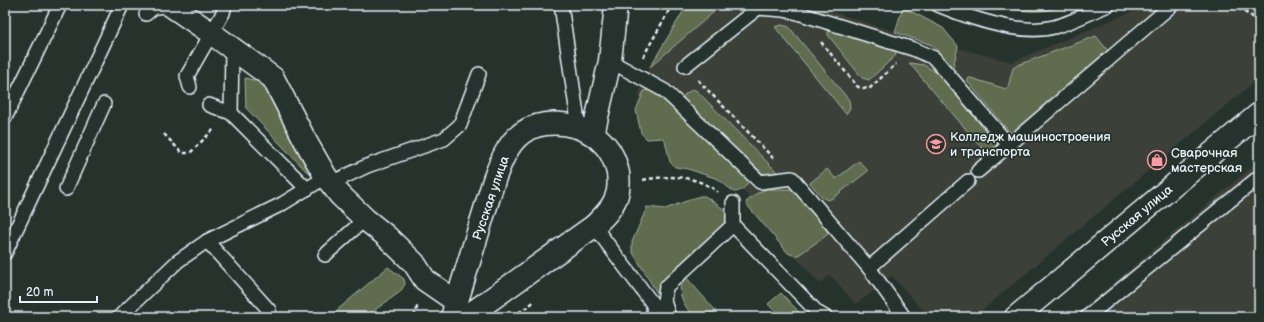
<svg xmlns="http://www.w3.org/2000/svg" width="1264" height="322" font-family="'Balsamiq Sans',sans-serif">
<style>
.built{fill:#3a4039}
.green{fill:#5e6c4d;stroke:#a3aea2}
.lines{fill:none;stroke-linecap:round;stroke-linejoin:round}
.service-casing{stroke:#e8f1f8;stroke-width:16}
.minor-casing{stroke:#e8f1f8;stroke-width:25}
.secondary-casing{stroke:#e8f1f8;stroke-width:25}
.path{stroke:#e8f1f8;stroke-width:2.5;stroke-dasharray:4 3;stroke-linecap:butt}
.service{stroke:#26332d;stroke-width:13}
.minor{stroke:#26332d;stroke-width:22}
.secondary{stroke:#26332d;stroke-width:22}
.labels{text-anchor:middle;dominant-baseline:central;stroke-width:3.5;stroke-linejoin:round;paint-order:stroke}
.poi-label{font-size:13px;fill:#e8f1f8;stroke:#26332d;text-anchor:start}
.street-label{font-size:13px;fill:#e8f1f8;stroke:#26332d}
</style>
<rect width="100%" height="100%" fill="#26332d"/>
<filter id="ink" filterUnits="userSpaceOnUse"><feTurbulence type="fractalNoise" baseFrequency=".025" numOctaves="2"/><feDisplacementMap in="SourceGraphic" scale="8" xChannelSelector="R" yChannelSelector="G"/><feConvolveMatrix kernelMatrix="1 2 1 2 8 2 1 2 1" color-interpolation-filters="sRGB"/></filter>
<g filter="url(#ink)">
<g class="built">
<path d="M722,5H812L895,32L1012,62L1148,5H1259V78L974,317H929L891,275L881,286L856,304L830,275L820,284L799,261L745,192L638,95L650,67Z"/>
<path d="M1259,161V317H1073Z"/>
</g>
<g class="green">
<path d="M687,5H722L650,67Z"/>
<path d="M993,5H1067C1042,15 1018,11 993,5Z"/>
<path d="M903,7L943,28L958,46L953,68L932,45L895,32Z"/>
<path d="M782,25L789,27L849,100L850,108L846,114L775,27Z"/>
<path d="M832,31L895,51L896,55L869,80L862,78L828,35V32Z"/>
<path d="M1096,36L1109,52L1012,135L968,82V78H971L1006,89L1008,87L1013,68L1018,65Z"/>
<path d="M909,63L924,65L940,75L998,146L988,155Z"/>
<path d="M245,78L261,82L266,88L311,172H307L246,108Z"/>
<path d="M693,89L697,91L777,172V175H766L762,173L683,99L684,95Z"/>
<path d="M650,90L666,102L749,180C747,186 741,192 734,192L718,179L688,169L675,167L670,162L665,140L662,138L647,139L641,133L636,110L644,91Z"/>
<path d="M859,161L868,171L833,198L828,200L823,198L810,183L827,169L836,179Z"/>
<path d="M766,189H792L823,221L828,229L827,235L800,254L795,256L788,253L747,205L746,202L756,194Z"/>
<path d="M700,196H705L725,210L727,218L722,226L673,272L657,293L632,251V242L647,207L665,209Z"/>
<path d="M388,267L404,279L405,284L400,292L365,317H329Z"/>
<path d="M685,276L716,311L704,317H694C684,306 674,290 685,276Z"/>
<path d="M781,293L800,313L796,317H780L768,304Z"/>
</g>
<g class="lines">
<g class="service-casing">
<g id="service">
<path d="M561,5L579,128"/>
<path d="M938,5C970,18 1020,36 1054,27C1070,23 1092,12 1108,5"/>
<path d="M146,14L153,8L168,5"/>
<path d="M610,61L665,91L760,182L792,178L869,268L904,317"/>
<path d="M685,66L758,8L783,10L798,13L913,49L934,58L1009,145L978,171"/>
<path d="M190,87L187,76L223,13L225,5"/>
<path d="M209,105L231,113L307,189"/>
<path d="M231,113L232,47"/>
<path d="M5,118L60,5"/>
<path d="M1009,145L1172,5"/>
<path d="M331,183L367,166L444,139L460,125L479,74"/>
<path d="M66,189L104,104"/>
<path d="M733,203V225L818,313L825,317"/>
<path d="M594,226L652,303L654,310L651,317"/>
<path d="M207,241L269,310"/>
<path d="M5,253L122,5"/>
<path d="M325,255L365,219"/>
<path d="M869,268L968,181"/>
<path d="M119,317L178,261L207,241L282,204L326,177"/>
<path d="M669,317L664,301L666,287L733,225"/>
<path d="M1087,317L1259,177"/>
</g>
</g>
<g class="minor-casing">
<g id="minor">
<path d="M170,5L211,33L273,78L306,142L326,177L340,195L365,219L385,235L414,263L425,280L457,302"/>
<path d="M1016,317L1259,114"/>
</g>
</g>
<g class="secondary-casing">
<g id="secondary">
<path d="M593,134L610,61L616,5"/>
<path d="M452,317L494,180C500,164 507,144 522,133C546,116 586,123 605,145C612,153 616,163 618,173C619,181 619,192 615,200C611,210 602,218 594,226L476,310L468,317"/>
</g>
</g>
<g class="path">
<path d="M1232,5L1253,17L1259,24"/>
<path d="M821,42L858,87L869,89L896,64"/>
<path d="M643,57L672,5"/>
<path d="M698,80L775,160"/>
<path d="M164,134L182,153H190L215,128"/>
<path d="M643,180C669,175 696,175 718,192"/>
<path d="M414,317L418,304"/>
<path d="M513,317L535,301"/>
</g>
<use href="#service" class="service"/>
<use href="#minor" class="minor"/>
<use href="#secondary" class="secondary"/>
</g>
</g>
<defs>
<g id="university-ring" transform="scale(1)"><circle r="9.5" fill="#26332d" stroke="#ff9aa2" stroke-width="1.5"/><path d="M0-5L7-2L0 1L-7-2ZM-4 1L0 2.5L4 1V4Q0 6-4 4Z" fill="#ff9aa2"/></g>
<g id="shop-ring" transform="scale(1)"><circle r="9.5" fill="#26332d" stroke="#ff9aa2" stroke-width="1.5"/><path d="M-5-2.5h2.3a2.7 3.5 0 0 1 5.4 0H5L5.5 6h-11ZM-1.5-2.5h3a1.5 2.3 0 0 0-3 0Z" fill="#ff9aa2"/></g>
</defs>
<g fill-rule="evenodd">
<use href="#university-ring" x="936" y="144"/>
<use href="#shop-ring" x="1157" y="160"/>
</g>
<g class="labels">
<g class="poi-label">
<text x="950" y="137">Колледж машиностроения<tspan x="950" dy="15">и транспорта</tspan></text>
<text x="1171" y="153">Сварочная<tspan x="1171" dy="15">мастерская</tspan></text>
</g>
<g class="street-label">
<text transform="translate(491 198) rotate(-71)">Русская улица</text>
<text transform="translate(1137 216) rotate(-40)">Русская улица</text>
</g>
</g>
<rect width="1264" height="322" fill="none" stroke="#26332d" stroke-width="20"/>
<rect x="10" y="10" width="1244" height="302" fill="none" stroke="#e8f1f8" stroke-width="1.5" filter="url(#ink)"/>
<path d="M20 296v6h77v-6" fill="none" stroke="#e8f1f8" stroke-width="2"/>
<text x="26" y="296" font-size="12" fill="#e8f1f8" stroke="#26332d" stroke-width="3" paint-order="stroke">20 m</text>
</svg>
